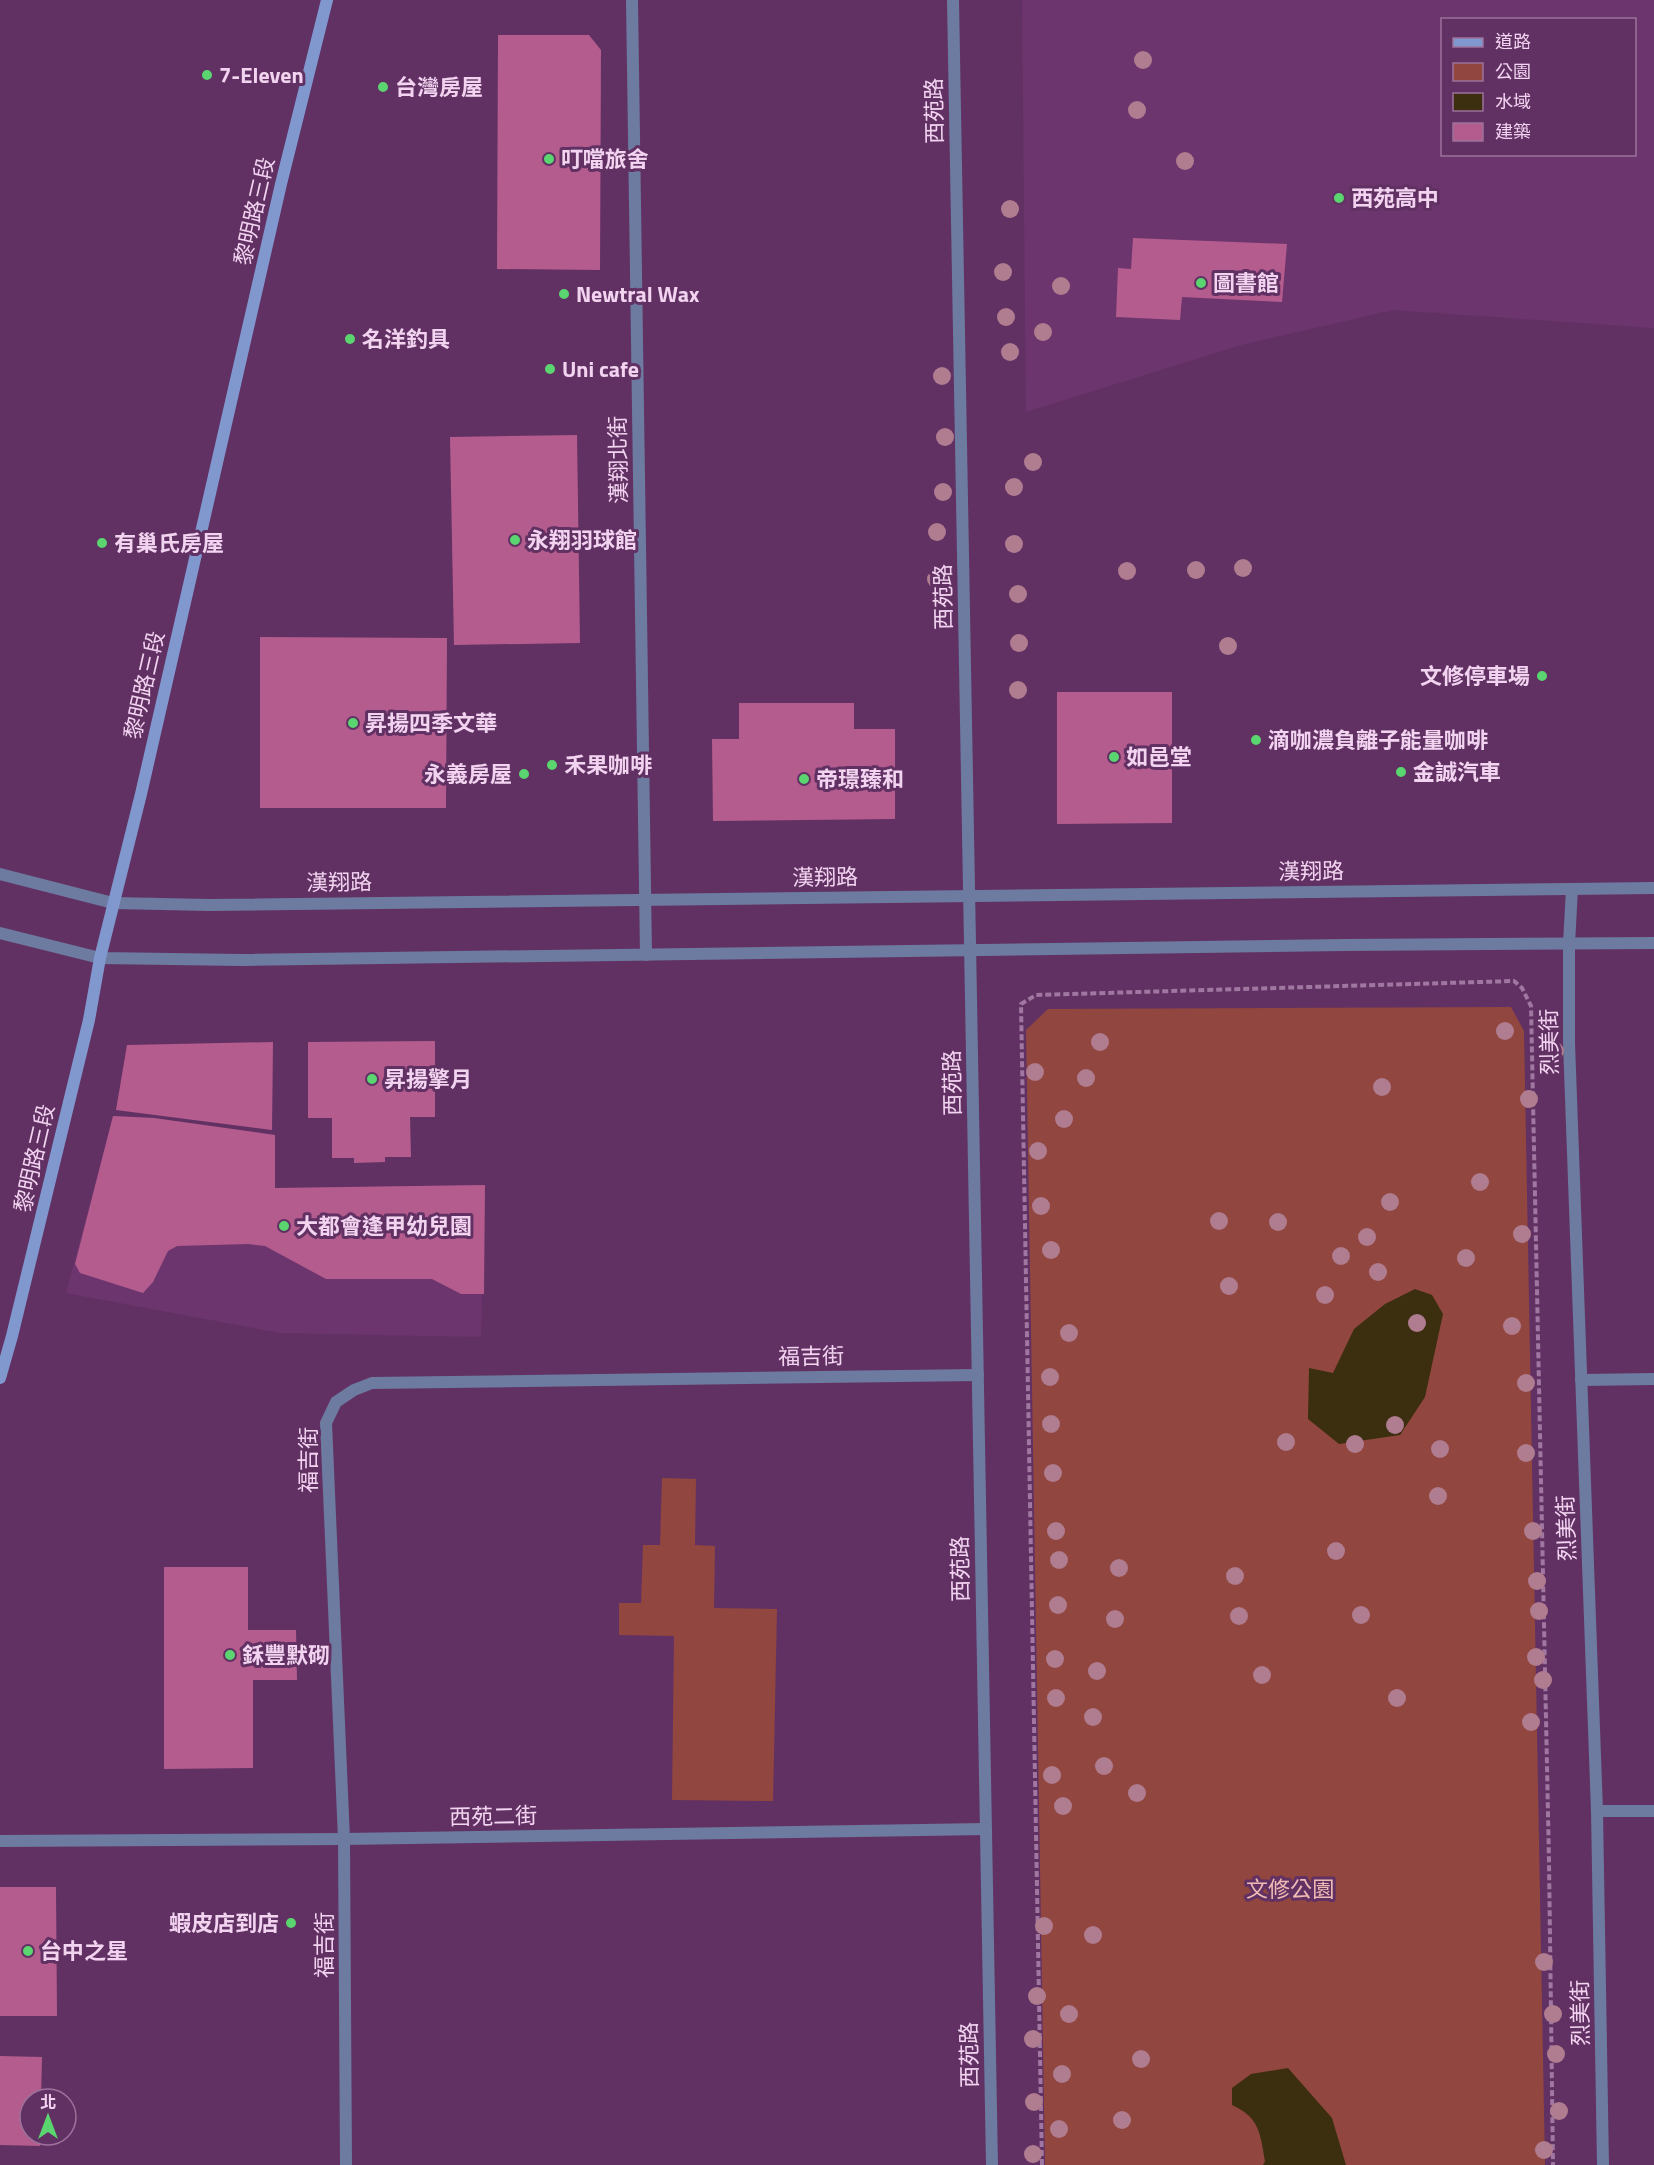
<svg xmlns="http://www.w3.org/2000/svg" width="1654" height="2165" font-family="'Titillium Web','Noto Sans TC',sans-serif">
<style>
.built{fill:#6d356e;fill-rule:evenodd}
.green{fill:#91463f}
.water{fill:#3c2f0f}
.building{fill:#b45c8d}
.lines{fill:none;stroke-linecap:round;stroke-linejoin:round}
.path{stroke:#a077a0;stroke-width:4;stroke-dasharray:6 3;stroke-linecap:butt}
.minor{stroke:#6c7b9f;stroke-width:12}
.tertiary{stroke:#6c7b9f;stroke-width:12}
.secondary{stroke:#8198cf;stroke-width:12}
.tree{fill:#b07c8f}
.poi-dot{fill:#5ad56f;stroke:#623163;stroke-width:2}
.labels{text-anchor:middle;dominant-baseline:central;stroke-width:6;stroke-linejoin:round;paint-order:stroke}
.poi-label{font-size:22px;font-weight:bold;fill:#f2d4f1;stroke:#623163;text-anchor:start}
.street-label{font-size:22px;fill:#f2d4f1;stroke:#623163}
.park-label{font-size:22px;fill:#efbab3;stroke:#623163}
</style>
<rect width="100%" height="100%" fill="#623163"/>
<g class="built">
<path d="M1022,0H1654V328L1393,310L1241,345L1026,412ZM1442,20H1634V154H1442Z"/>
<path d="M113,1116L154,1118L275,1135V1188L485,1185L481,1337L280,1333L66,1293Z"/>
</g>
<g class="green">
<path d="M1511,1007L1524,1031L1545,2165H1045L1026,1030L1048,1009Z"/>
<path d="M662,1478L696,1479L695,1545L715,1546L714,1608L777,1609L773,1801L672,1800L674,1636L619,1635V1603H641L643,1545H660Z"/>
</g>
<g class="water">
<path d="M1415,1289L1432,1295L1443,1314L1425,1397L1400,1435L1339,1444L1308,1419L1309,1368L1333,1373L1354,1329L1385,1304Z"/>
<path d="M1288,2068L1332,2118L1346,2165H1263L1265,2161C1260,2133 1260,2118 1232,2105V2088L1251,2074Z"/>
</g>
<g class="building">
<path d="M498,35H589L601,50L600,270L497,269Z"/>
<path d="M1133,238L1287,244L1282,302L1182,297L1180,320L1116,317L1118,268L1131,269Z"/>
<path d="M577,435L580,643L454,645L450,437Z"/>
<path d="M260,637L447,638L446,808H260Z"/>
<path d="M1057,692H1172V823L1057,824Z"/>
<path d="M739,703H854V729H895V819L713,821L712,739H739Z"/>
<path d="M435,1041V1117H410L411,1157H385V1162L354,1163V1158H332V1118H308V1042Z"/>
<path d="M273,1042L272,1130L116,1110L127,1045Z"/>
<path d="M113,1116L154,1118L275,1135V1188L485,1185L484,1294H461L432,1279H326L265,1246L249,1244L177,1246L168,1251L153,1282L143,1293L80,1273L75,1264Z"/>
<path d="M164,1567H248V1630H296L297,1680H253V1768L164,1769Z"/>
<path d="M0,1887H56L57,2016H0Z"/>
<path d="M0,2056L42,2057L41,2099H30V2135H40V2146L0,2145Z"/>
</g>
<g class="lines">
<path class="path" d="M1042,2165L1021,1004L1036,995L1514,981L1522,988L1531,1006L1549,1861L1553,2165"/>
<g class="minor">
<path d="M632,0L646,955"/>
<path d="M953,0L992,2165"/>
<path d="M1572,889L1569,944V1043L1597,1811L1603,2165"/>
<path d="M1581,1380L1654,1379"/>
<path d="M1597,1811H1654"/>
<path d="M0,1841L344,1839L986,1829"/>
<path d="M346,2165L344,1839L326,1423L336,1402L354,1390L372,1383L978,1375"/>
</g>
<g class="tertiary">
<path d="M0,874L113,903L209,905L1654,888"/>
<path d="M0,933L100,958L242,960L1344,945L1654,943"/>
</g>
<path class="secondary" d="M0,1378L12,1336L89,1020L100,958L141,794L281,184L327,0"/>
</g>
<g class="tree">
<circle cx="1143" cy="60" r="9"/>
<circle cx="1137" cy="110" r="9"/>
<circle cx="1185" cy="161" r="9"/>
<circle cx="1010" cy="209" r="9"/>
<circle cx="1003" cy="272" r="9"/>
<circle cx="1061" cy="286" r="9"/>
<circle cx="1006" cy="317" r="9"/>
<circle cx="1043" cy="332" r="9"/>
<circle cx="1010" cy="352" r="9"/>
<circle cx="942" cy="376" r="9"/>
<circle cx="945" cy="437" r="9"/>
<circle cx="1033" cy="462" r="9"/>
<circle cx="1014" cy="487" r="9"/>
<circle cx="943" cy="492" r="9"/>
<circle cx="937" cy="532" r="9"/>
<circle cx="1014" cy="544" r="9"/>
<circle cx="1243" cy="568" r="9"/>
<circle cx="1196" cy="570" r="9"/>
<circle cx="1127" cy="571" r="9"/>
<circle cx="936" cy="579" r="9"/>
<circle cx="1018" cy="594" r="9"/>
<circle cx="1019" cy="643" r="9"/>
<circle cx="1228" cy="646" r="9"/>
<circle cx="1018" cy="690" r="9"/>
<circle cx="1505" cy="1031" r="9"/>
<circle cx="1100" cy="1042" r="9"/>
<circle cx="1555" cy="1051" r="9"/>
<circle cx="1035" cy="1072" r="9"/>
<circle cx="1086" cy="1078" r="9"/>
<circle cx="1382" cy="1087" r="9"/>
<circle cx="1529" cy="1099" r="9"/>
<circle cx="1064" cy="1119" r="9"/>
<circle cx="1038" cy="1151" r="9"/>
<circle cx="1480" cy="1182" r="9"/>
<circle cx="1390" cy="1202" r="9"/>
<circle cx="1041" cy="1206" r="9"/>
<circle cx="1219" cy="1221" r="9"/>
<circle cx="1278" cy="1222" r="9"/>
<circle cx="1522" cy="1234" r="9"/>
<circle cx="1367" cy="1237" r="9"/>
<circle cx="1051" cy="1250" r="9"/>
<circle cx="1341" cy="1256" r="9"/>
<circle cx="1466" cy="1258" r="9"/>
<circle cx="1378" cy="1272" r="9"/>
<circle cx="1229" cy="1286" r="9"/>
<circle cx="1325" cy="1295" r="9"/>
<circle cx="1417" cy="1323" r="9"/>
<circle cx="1512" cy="1326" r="9"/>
<circle cx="1069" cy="1333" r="9"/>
<circle cx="1050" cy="1377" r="9"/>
<circle cx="1526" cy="1383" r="9"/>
<circle cx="1051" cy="1424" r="9"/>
<circle cx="1395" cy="1425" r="9"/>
<circle cx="1286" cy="1442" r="9"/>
<circle cx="1355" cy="1444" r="9"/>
<circle cx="1440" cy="1449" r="9"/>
<circle cx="1526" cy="1453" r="9"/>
<circle cx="1053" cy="1473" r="9"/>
<circle cx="1438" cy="1496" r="9"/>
<circle cx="1056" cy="1531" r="9"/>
<circle cx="1533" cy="1531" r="9"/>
<circle cx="1336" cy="1551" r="9"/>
<circle cx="1059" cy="1560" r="9"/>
<circle cx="1119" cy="1568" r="9"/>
<circle cx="1235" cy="1576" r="9"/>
<circle cx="1537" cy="1581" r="9"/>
<circle cx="1058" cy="1605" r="9"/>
<circle cx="1539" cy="1611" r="9"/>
<circle cx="1361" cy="1615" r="9"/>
<circle cx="1239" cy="1616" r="9"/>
<circle cx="1115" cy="1619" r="9"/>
<circle cx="1536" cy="1657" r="9"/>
<circle cx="1055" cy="1659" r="9"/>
<circle cx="1097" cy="1671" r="9"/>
<circle cx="1262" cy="1675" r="9"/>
<circle cx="1543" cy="1680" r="9"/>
<circle cx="1056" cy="1698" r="9"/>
<circle cx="1397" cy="1698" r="9"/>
<circle cx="1093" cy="1717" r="9"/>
<circle cx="1531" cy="1722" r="9"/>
<circle cx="1104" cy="1766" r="9"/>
<circle cx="1052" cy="1775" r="9"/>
<circle cx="1137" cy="1793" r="9"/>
<circle cx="1063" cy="1806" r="9"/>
<circle cx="1044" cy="1926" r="9"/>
<circle cx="1093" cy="1935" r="9"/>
<circle cx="1544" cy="1962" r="9"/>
<circle cx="1037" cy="1996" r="9"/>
<circle cx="1069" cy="2014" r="9"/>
<circle cx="1553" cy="2014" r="9"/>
<circle cx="1033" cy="2039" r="9"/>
<circle cx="1556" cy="2054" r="9"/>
<circle cx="1141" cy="2059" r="9"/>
<circle cx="1062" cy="2074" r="9"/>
<circle cx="1034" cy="2102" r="9"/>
<circle cx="1559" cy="2111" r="9"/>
<circle cx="1122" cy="2120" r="9"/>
<circle cx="1059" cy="2129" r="9"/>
<circle cx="1544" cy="2150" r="9"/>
<circle cx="1033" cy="2154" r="9"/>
</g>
<g class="poi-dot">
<circle cx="207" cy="75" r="6"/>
<circle cx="383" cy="87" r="6"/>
<circle cx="549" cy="159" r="6"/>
<circle cx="1339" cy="198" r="6"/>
<circle cx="1201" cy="283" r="6"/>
<circle cx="564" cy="294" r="6"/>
<circle cx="350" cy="339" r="6"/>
<circle cx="550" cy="369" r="6"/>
<circle cx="515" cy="540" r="6"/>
<circle cx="102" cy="543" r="6"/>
<circle cx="1542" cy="676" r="6"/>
<circle cx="353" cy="723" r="6"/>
<circle cx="1256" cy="740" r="6"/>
<circle cx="1114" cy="757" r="6"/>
<circle cx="552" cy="765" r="6"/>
<circle cx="1401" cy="772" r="6"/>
<circle cx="524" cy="774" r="6"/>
<circle cx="804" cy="779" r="6"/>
<circle cx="372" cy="1079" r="6"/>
<circle cx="284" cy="1226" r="6"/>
<circle cx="230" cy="1655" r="6"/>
<circle cx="291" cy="1923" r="6"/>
<circle cx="28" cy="1951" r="6"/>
</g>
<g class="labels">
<g class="poi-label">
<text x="219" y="75">7-Eleven</text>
<text x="395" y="87">台灣房屋</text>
<text x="561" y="159">叮噹旅舍</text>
<text x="1351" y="198">西苑高中</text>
<text x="1213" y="283">圖書館</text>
<text x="576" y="294">Newtral Wax</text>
<text x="362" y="339">名洋釣具</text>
<text x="562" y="369">Uni cafe</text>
<text x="527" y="540">永翔羽球館</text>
<text x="114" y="543">有巢氏房屋</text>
<text x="1530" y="676" text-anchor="end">文修停車場</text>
<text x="365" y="723">昇揚四季文華</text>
<text x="1268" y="740">滴咖濃負離子能量咖啡</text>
<text x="1126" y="757">如邑堂</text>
<text x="564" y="765">禾果咖啡</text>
<text x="1413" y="772">金誠汽車</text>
<text x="512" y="774" text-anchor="end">永義房屋</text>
<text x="816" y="779">帝璟臻和</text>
<text x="384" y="1079">昇揚擎月</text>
<text x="296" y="1226">大都會逢甲幼兒園</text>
<text x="242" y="1655">鉌豐默砌</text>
<text x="279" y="1923" text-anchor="end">蝦皮店到店</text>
<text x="40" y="1951">台中之星</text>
</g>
<g class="street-label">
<text transform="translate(934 111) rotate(-91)">西苑路</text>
<text transform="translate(254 211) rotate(-77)">黎明路三段</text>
<text transform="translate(618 460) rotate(-91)">漢翔北街</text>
<text transform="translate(943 597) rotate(-91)">西苑路</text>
<text transform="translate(144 685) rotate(-77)">黎明路三段</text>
<text transform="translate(1311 871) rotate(-1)">漢翔路</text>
<text transform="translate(825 877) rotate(-1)">漢翔路</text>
<text transform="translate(339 882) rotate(-1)">漢翔路</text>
<text transform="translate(1549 1042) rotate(-91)">烈美街</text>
<text transform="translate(952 1083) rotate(-91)">西苑路</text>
<text transform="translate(34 1158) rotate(-77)">黎明路三段</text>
<text transform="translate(811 1356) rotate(-1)">福吉街</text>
<text transform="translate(308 1460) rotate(-90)">福吉街</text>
<text transform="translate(1566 1528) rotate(-92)">烈美街</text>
<text transform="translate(960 1569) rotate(-91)">西苑路</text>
<text transform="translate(493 1816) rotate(-1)">西苑二街</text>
<text transform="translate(324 1945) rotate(-90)">福吉街</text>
<text transform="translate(1580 2013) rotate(-91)">烈美街</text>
<text transform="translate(969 2055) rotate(-91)">西苑路</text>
</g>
<g class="park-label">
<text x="1290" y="1889">文修公園</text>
</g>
</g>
<rect x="1441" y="18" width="195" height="138" fill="#623163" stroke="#9c729c" stroke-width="1.5"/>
<rect x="1453" y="38" width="30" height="9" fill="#8198cf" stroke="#9c729c" stroke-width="1.5"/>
<text x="1495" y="48" font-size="18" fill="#f2d4f1">道路</text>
<rect x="1453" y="63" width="30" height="18" fill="#91463f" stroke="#9c729c" stroke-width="1.5"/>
<text x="1495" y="78" font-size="18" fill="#f2d4f1">公園</text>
<rect x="1453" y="93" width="30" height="18" fill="#3c2f0f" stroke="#9c729c" stroke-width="1.5"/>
<text x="1495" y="108" font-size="18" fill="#f2d4f1">水域</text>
<rect x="1453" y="123" width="30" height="18" fill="#b45c8d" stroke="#9c729c" stroke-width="1.5"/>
<text x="1495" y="138" font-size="18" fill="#f2d4f1">建築</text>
<g transform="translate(48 2117)"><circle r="28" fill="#623163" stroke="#9c729c" stroke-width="1.5"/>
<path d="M0-4.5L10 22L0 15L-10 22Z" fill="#5ad56f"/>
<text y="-9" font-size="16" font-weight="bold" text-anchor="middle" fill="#f2d4f1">北</text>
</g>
</svg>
